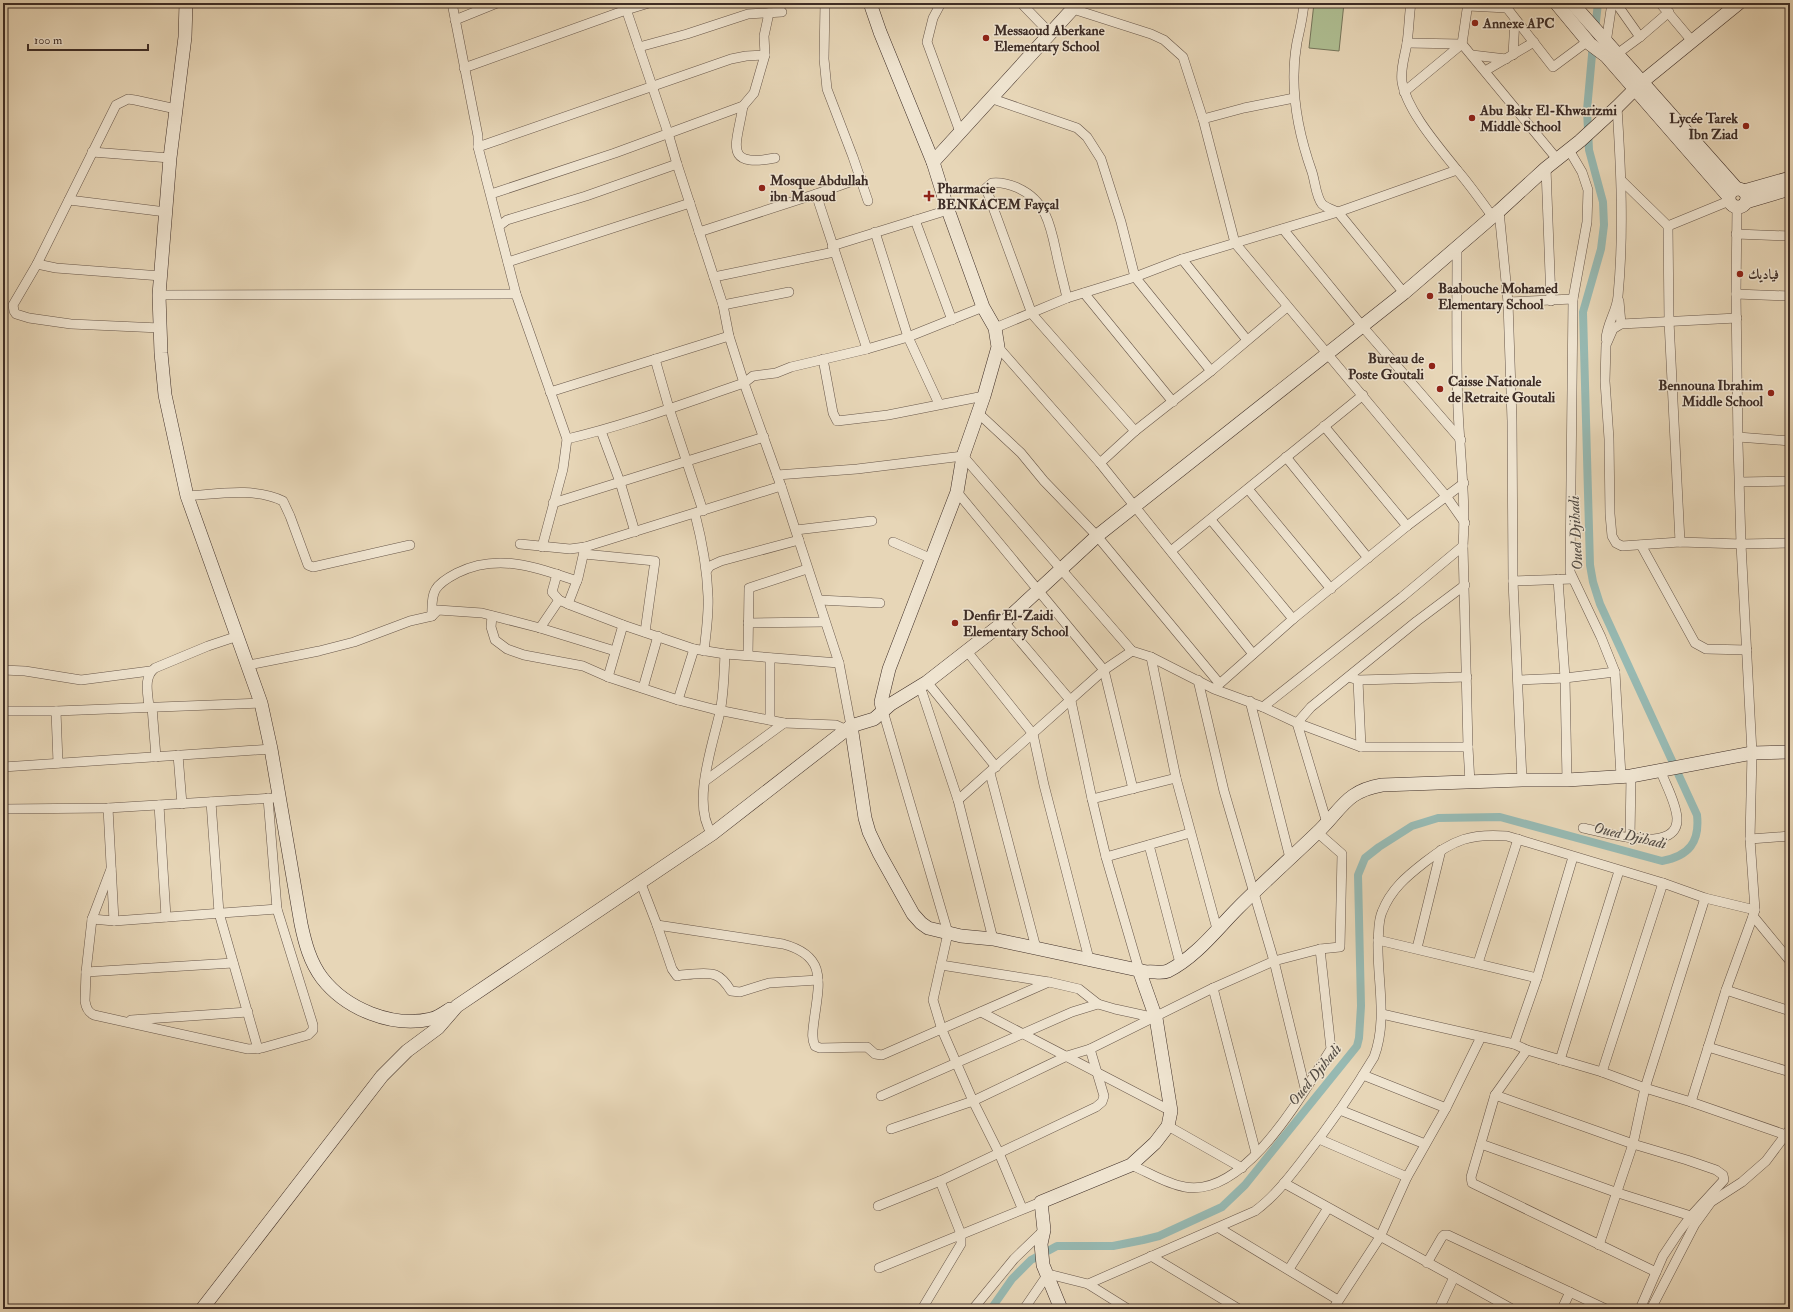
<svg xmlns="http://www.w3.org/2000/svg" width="1793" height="1312" font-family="'IM FELL Double Pica',Amiri,serif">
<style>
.green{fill:#afbf93;stroke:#76765c}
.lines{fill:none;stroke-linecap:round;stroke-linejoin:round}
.canal{stroke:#97b9b2;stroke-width:8}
.street-casing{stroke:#68574a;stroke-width:10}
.secondary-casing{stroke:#3e2d26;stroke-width:14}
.street{stroke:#efe4d0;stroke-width:9}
.secondary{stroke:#efe4d0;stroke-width:13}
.poi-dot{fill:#8f2418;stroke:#efe4d0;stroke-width:1.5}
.labels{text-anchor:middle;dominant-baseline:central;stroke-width:3;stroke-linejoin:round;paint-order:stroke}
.poi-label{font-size:14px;font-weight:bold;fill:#3e2d26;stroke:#efe4d0;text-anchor:start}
.water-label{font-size:15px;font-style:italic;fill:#504942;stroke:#efe4d0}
</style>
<rect width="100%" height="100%" fill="#e7d6b7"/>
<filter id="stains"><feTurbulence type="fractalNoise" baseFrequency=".005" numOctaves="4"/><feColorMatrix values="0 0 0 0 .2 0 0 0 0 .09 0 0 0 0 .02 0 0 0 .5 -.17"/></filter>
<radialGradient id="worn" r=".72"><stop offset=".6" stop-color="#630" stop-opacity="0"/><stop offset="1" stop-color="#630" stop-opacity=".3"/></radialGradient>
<path class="green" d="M1314,3H1344L1339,51L1309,48Z"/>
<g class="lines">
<g class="canal">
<path d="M1595,30L1598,3"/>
<path d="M991,1309L1012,1279L1031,1260L1057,1246H1113L1143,1240L1159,1236L1222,1207L1245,1185L1357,1046L1359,1038L1361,1006L1358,875L1365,858L1379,847L1412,826L1438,818L1500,817L1662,861C1689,856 1700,842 1697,815L1600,604L1593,582L1590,565L1583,312L1601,249L1604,225L1603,202L1589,150L1587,110L1593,44"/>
</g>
<g class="street-casing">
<g id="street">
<path d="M452,3L478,136V147L516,294L567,439L563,469L542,547"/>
<path d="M624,3L668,133L677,164L723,305L729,336L744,383L781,486L839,663L851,726"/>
<path d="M825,3L824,59L827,89L853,157L868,201"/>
<path d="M941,3L933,18L927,42L960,132"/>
<path d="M1021,3L1051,34"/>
<path d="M1304,3C1303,17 1300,29 1297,42C1289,86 1297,130 1312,172C1315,181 1316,197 1322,204C1326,208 1334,210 1338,212L1404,293"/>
<path d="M1411,3C1409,16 1409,30 1407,43C1405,56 1400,69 1402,82C1407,111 1439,147 1457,170C1470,185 1481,201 1492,216"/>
<path d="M1503,3L1553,67L1588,41"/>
<path d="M1616,3L1640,37"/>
<path d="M1660,3L1692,41"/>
<path d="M1071,4L1073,9L1151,34L1164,40L1183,57L1203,119L1235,243L1446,496L1465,523"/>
<path d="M1468,6L1507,8"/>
<path d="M455,20L497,3"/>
<path d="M1407,43L1462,44"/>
<path d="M1606,43L1612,3"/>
<path d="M1462,44L1557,159"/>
<path d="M639,47L687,34L748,14L782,12"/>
<path d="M1617,54L1640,37L1669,12"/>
<path d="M1472,55L1506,59"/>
<path d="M1513,55L1515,19"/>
<path d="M464,68L626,10L649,3"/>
<path d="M1485,71L1534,42"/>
<path d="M1404,92L1462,44L1468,3"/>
<path d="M990,98L1077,128L1087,137L1101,159L1121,222L1135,277L1211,371"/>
<path d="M743,106C737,144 722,168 775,158"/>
<path d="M1203,119L1244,108L1294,98"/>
<path d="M478,147L731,59L746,56L765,55"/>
<path d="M1569,150L1582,172L1588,190L1587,222L1573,299L1570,572L1601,637L1615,672L1621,776"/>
<path d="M92,152L170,158"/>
<path d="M1546,168L1551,301"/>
<path d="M861,178L816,194L867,349"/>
<path d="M1622,181L1668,226L1729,201"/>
<path d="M491,194L615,153L743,106L754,93L765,55L764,36L769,13"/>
<path d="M69,200L166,212"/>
<path d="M1737,208L1736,294L1738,443L1741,544L1752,753L1750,839L1755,910L1753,916L1790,961"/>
<path d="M1499,211L1508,302L1512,421L1513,581L1522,780"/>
<path d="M915,220L952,320"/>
<path d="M499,226L507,220L586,196L677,164"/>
<path d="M1668,226L1669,321L1680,542"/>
<path d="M1283,229L1363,327L1461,440"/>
<path d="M699,232L816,194"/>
<path d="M875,232L908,337L939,404"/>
<path d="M1736,234L1790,236"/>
<path d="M832,246L948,210"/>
<path d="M1457,247C1457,301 1456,355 1458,409C1460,455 1466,500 1463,546L1468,747L1470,783"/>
<path d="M1182,259L1247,340"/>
<path d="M508,262L690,203"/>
<path d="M37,264L56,268L161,276"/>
<path d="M714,277L834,252"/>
<path d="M1084,293L1173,402"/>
<path d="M1736,294L1790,296"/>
<path d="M159,295L516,294"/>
<path d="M1067,298C1064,284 1060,270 1057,256C1051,228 1047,201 1018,188C1009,184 1002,182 992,183L986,188L1032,314L1135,431"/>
<path d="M1619,301L1621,324"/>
<path d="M1508,302L1573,299"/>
<path d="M723,305L789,292"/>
<path d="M1737,318L1621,324L1613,329L1606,345L1605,381L1609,439L1610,514L1612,536L1616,543L1622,546L1680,542L1741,544L1790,543"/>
<path d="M160,328L71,324L29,318L16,314L14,311L13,305L37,264L116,105L128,99L135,100L176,109"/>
<path d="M995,328L1067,298L1135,277L1182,259L1338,212L1457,170"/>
<path d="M1606,339C1607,323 1617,311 1618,296C1624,233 1621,169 1617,107"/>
<path d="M998,347L1100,463L1253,654"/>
<path d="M655,359L669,408L703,511"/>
<path d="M823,359L833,413L837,421L888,415L984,396"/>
<path d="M550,392L729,336"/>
<path d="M977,412L1021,453L1044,481L1097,536L1219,683"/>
<path d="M1324,426L1407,526"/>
<path d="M601,431L620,482L635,532"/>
<path d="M1738,437L1790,441"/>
<path d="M567,439C627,425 685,403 744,383L753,376L776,373L791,367L867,349L908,337L983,307"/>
<path d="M1286,457L1368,558"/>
<path d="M1100,463L1135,431L1211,371L1287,307"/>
<path d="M777,475L857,469L963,456L1132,651"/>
<path d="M1740,482L1790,481"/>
<path d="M1248,489L1331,589"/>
<path d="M957,492L1104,670L1133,789"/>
<path d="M187,496C217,494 255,487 283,501L290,516L308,565L313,567L410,545"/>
<path d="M553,503L764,437"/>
<path d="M695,514C702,541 707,567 708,596C709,614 706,633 704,651"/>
<path d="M1211,520L1293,619"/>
<path d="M796,530L872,521"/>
<path d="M893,542L932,559"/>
<path d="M520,544L570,549L585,547L781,486"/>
<path d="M1641,545L1695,643L1706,649L1747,650"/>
<path d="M585,547L578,578L568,604L623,625L694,649L725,654L839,663"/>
<path d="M1171,551L1363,395"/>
<path d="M584,554L655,561L645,632"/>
<path d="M707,570L710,566L721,561L799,540"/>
<path d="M557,574L552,592L559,600"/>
<path d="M1558,579L1565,678L1567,780"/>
<path d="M1513,581L1572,579"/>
<path d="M819,600L880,603"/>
<path d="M432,616C431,591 434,585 457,573C498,553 536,567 577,581"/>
<path d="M492,616L491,627L495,640L507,649L524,655L583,666L608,677L678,700L713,709L784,723L836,725L847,730"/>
<path d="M1004,622L1071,701L1092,799L1106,857L1139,970"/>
<path d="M748,623L825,622"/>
<path d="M540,628L559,600L568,604"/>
<path d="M966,650L1033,734L1044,785L1089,959"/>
<path d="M748,655L749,588L807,569"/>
<path d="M1151,657L1176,778L1217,929"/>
<path d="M770,658V720"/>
<path d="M249,665L319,651L354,642L410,621L432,616L438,610L482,613L540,628L615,651"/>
<path d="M3,670L25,671L81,680L150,671"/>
<path d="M608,677L623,625"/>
<path d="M1349,677L1358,680L1467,677"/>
<path d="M1198,680L1224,791L1274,961L1305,1088"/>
<path d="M1358,680L1361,747"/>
<path d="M1518,680L1565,678L1615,672"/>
<path d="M927,682L996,767"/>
<path d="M920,686L958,800L993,939"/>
<path d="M1216,687L1293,619L1407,526L1464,483"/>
<path d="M643,688L658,636"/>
<path d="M678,700L694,649"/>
<path d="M1250,701L1290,858"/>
<path d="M149,707C148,694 143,677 155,668L208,646L238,636"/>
<path d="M152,707L156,757"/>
<path d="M1263,707L1297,723L1361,747H1468"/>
<path d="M3,711H56L261,703"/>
<path d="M56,711L58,763"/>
<path d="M883,711L948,933L933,1000L942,1030L973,1101L1067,1056L1090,1049L1213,988L1274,961L1320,949L1331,1049C1303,1092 1246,1198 1185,1187C1166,1184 1148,1172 1131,1165"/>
<path d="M178,755L182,804"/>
<path d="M3,767L271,749"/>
<path d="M990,773L1036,948"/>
<path d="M705,781L784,723"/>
<path d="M1092,799L1176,778"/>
<path d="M958,800L1104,670L1132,651L1151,657L1214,689L1263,707L1402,597L1463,546"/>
<path d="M211,802L219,913L258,1049"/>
<path d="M159,805L166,917"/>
<path d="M108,808L114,921"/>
<path d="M3,809L108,808L273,798"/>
<path d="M1327,823L1297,723L1311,707L1417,621L1465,585"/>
<path d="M1583,828C1603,832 1679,856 1677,818C1676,802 1665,784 1660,769"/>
<path d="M1317,832L1342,854L1340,947L1320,949"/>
<path d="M712,834C691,804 713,744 720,712C724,693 724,673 725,654"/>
<path d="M1630,837L1631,776"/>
<path d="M1750,839L1790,836"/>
<path d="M1149,845L1180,963"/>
<path d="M1106,857L1190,833"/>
<path d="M111,869L92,919L86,972L85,1001C86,1008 88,1012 94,1015L248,1049L262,1048L308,1035L313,1030V1025L277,909L268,798"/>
<path d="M640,881L657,925L672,969L677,976C683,974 687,975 693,974C713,972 720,973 731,991L740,992L769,983L818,980"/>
<path d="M92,919L114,921L277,909"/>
<path d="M657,925L783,944C828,956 819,983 814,1021C813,1030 811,1038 815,1046L820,1048L867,1047L875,1054L882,1055L1049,982"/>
<path d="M1378,940L1537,978"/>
<path d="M1417,948L1441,850"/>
<path d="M1478,963L1518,839"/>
<path d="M941,965L1049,982L1079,989L1098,1004L1115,1009L1156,1018"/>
<path d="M86,972L233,963"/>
<path d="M1213,988L1256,1153"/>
<path d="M1726,990L1790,1011"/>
<path d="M981,1012L1171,1111"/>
<path d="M1382,1014L1514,1044L1527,1050L1602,1072L1645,1088L1691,1102L1786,1135"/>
<path d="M131,1020L248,1012"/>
<path d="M1514,1044L1537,978L1573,857"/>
<path d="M1708,1047L1790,1072"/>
<path d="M1527,1050L1495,1095L1471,1177L1472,1183L1656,1272"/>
<path d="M1560,1060L1619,871"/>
<path d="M1602,1072L1663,883L1705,898L1755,910"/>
<path d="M1363,1075L1446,1108"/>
<path d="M1495,1095L1633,1144L1687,1160L1716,1170L1723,1175L1724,1180L1691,1216L1679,1232L1663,1256L1640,1309"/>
<path d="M881,1096L1072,1012L1098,1004"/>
<path d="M1691,1102L1726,990L1753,916"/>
<path d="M1340,1110L1425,1144"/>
<path d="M1168,1126L1242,1168"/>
<path d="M891,1129L973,1101L999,1153L1022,1208"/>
<path d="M1319,1139L1407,1177"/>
<path d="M1481,1144L1615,1192L1691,1216"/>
<path d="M1284,1183L1512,1309"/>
<path d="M878,1206L940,1181L1096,1107L1102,1102L1104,1096L1090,1049"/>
<path d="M1219,1228L1338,1300"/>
<path d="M1599,1245L1633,1144L1645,1088L1705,898"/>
<path d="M1151,1256L1239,1309"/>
<path d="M1427,1263L1442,1237L1444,1235H1448L1606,1309"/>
<path d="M879,1268L1041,1202"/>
<path d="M1289,1269L1328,1208"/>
<path d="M1088,1284L1255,1211C1273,1198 1287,1180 1301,1162C1327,1129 1352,1094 1374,1057C1388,1020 1377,980 1378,942C1379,932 1378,921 1382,912C1391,889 1407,876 1425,862C1453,840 1471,833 1507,836L1663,883"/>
<path d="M922,1309L961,1244V1234L940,1181"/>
<path d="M973,1309L1014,1259L1044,1230"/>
<path d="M1024,1309L1048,1274L1088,1284L1128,1309"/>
<path d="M1333,1309L1380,1237L1407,1177L1446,1108L1481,1037"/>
<path d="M1439,1309L1454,1277"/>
<path d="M1562,1309L1570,1292"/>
<path d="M1651,1309L1695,1224L1711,1202L1742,1182L1766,1161L1790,1129"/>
</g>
</g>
<g class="secondary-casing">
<g id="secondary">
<path d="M186,3L185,37L170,158L159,295L161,353L165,395L187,496L261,703L271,749L301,924C305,943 310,962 322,978C346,1009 392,1028 431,1019C437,1018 444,1013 450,1009"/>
<path d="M870,3L880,32L933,162L948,210L983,307L995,328L998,347L984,396L963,456L957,492L889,669L881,702L883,711"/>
<path d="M1556,3L1590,44L1606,56L1728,196"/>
<path d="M1572,3L1737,189"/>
<path d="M933,162L1078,3"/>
<circle cx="1738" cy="198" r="9"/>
<path d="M1744,191L1790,178"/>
<path d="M1746,202L1790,189"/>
<path d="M851,726L865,818L869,832L879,853L913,914L921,923L928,928L961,936L993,939L1147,972C1154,971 1161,974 1168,971C1196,957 1217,929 1238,908C1265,881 1293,856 1320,830C1343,807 1347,791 1382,785L1522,780H1567L1631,776L1752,753L1790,752"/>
<path d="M202,1309L382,1076L407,1051L438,1028L457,1006L712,834L851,726L874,719L891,704L927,682L1004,622L1097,536L1404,293L1499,211L1546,168L1580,141L1617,107L1642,82L1739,3"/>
<path d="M1061,1309L1043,1265L1041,1244L1044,1230L1041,1202L1131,1165L1155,1143L1168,1126L1171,1111L1156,1018L1139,970"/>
</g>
</g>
<use href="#street" class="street"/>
<use href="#secondary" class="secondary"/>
</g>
<g class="poi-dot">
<circle cx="1475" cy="23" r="4"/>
<circle cx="986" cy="38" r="4"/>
<circle cx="1472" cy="118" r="4"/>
<circle cx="1746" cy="126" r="4"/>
<circle cx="762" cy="188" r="4"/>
<path d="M927 190h4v4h4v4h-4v4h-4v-4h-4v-4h4z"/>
<circle cx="1740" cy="274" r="4"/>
<circle cx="1430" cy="296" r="4"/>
<circle cx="1432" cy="366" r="4"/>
<circle cx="1440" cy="389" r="4"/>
<circle cx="1771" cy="393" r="4"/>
<circle cx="955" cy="623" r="4"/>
</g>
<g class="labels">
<g class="poi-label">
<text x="1483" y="23">Annexe APC</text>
<text x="994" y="30">Messaoud Aberkane<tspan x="994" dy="16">Elementary School</tspan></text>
<text x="1480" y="110">Abu Bakr El-Khwarizmi<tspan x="1480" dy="16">Middle School</tspan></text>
<text x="1738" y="118" text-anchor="end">Lycée Tarek<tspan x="1738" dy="16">Ibn Ziad</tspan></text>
<text x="770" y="180">Mosque Abdullah<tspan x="770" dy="16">ibn Masoud</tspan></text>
<text x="937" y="188">Pharmacie<tspan x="937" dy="16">BENKACEM Fayçal</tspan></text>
<text x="1748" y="274">فياديك</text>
<text x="1438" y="288">Baabouche Mohamed<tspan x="1438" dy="16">Elementary School</tspan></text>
<text x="1424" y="358" text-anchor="end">Bureau de<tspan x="1424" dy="16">Poste Goutali</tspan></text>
<text x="1448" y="381">Caisse Nationale<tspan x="1448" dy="16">de Retraite Goutali</tspan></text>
<text x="1763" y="385" text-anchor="end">Bennouna Ibrahim<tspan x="1763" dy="16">Middle School</tspan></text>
<text x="963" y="615">Denfir El-Zaidi<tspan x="963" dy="16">Elementary School</tspan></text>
</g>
<g class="water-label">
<text transform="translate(1576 533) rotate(-93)">Oued Djihadi</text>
<text transform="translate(1630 836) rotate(13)">Oued Djihadi</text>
<text transform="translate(1315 1075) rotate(-51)">Oued Djihadi</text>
</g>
</g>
<rect width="1793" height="1312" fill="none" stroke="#e7d6b7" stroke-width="16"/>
<rect x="4" y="4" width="1785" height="1304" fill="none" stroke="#3e2d26" stroke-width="2"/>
<rect x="8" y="8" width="1777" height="1296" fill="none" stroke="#3e2d26"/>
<path d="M28 44v6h120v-6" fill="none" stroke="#3e2d26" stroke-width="2"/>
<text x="34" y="44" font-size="12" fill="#3e2d26" stroke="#efe4d0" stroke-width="3" paint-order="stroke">100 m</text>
<rect width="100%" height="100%" filter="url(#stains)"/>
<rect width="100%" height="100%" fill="url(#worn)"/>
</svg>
